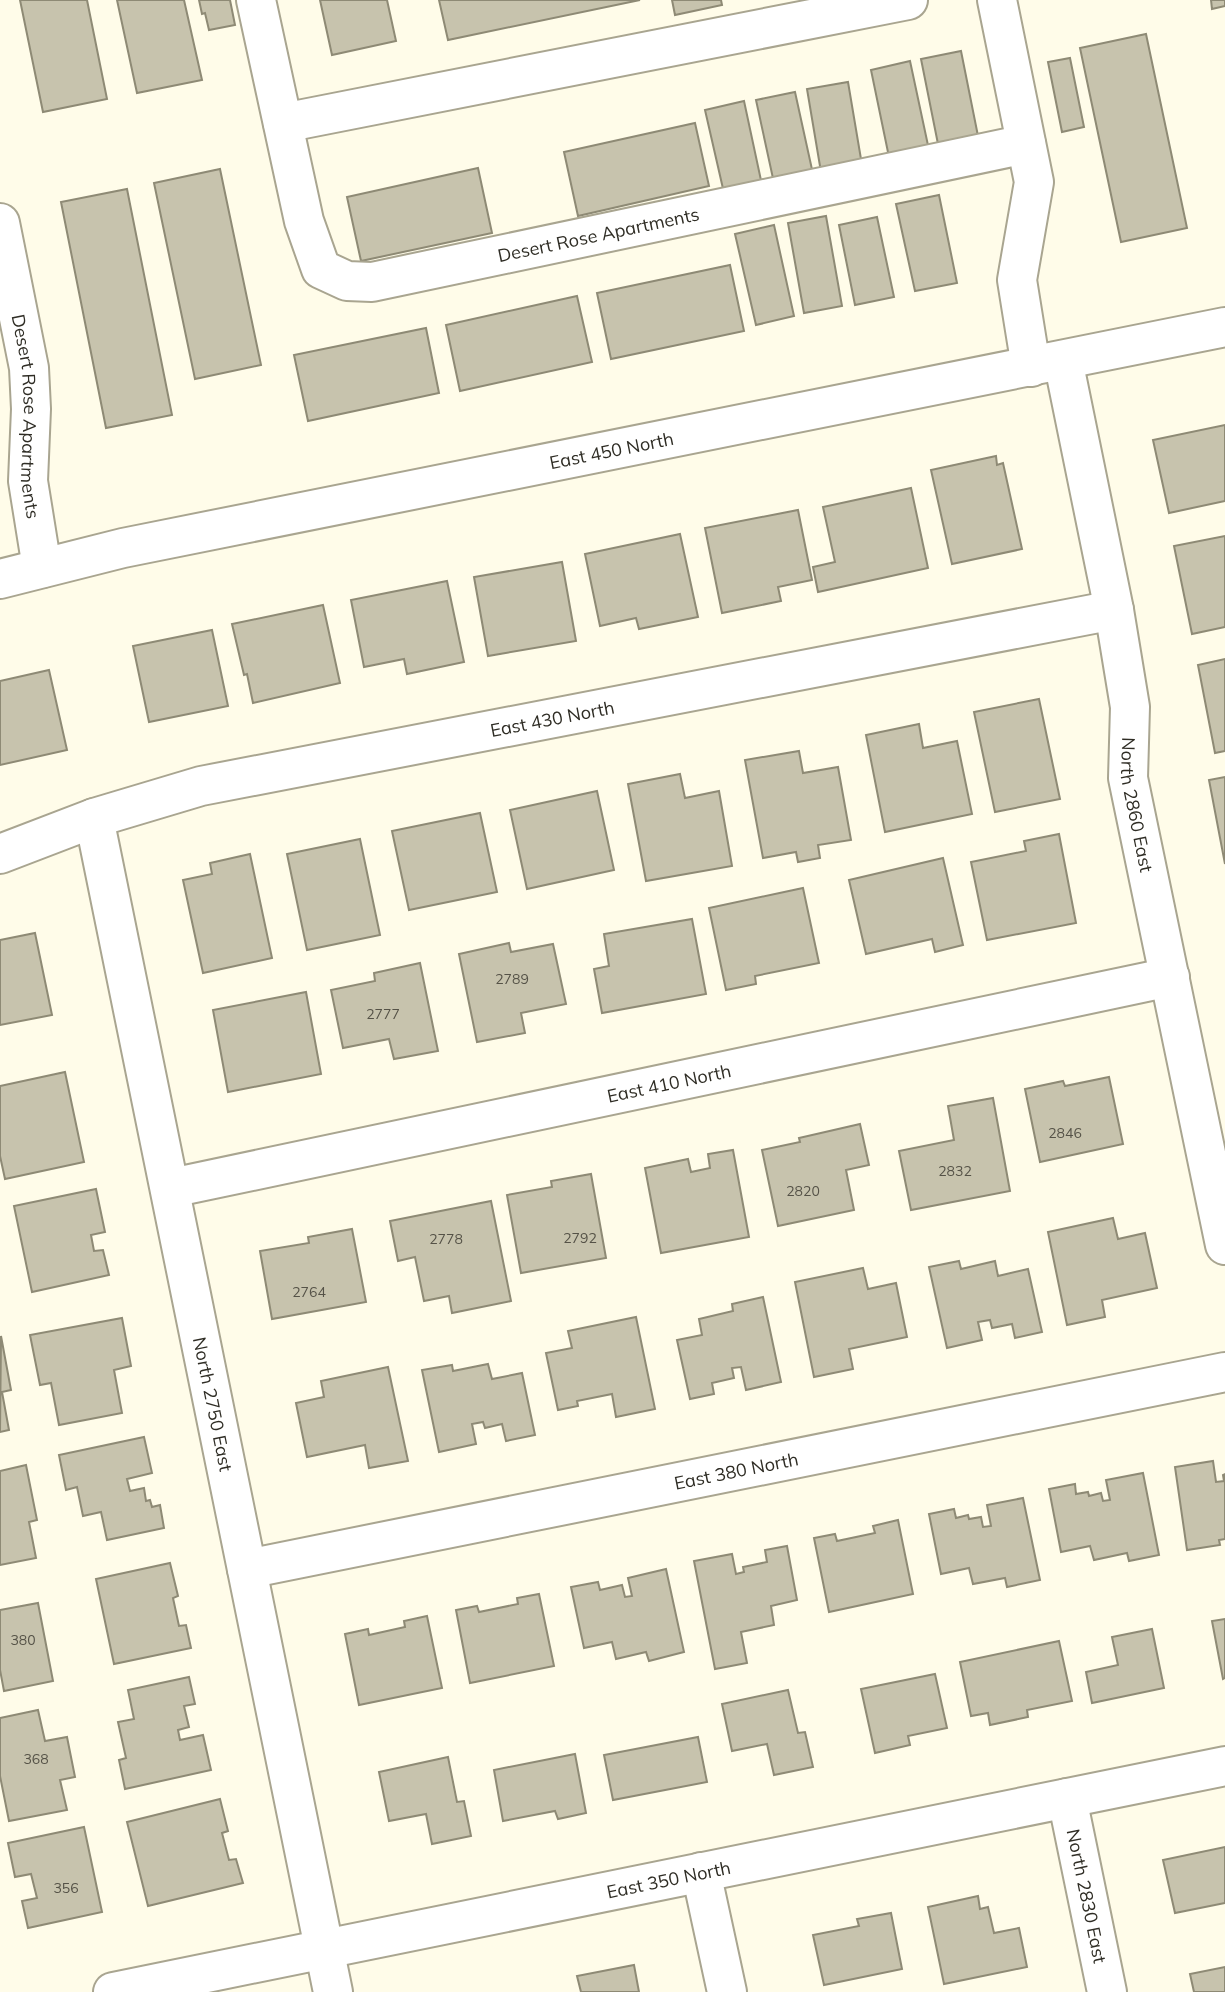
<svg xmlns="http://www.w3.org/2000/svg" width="1225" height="1992" font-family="Mulish,sans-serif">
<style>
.building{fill:#c7c3ad;stroke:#8e8a75;stroke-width:2}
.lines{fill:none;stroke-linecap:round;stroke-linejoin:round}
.minor-casing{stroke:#a9a590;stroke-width:42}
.minor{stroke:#fff;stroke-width:38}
.labels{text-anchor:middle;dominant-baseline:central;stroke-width:5;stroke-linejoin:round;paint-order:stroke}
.number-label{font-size:14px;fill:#555247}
.street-label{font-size:18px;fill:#2f2d25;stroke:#fff}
</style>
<rect width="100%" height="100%" fill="#fffce9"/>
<g class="building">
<path d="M20,0H87L107,99L43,112Z"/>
<path d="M117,0H184L202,80L137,93Z"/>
<path d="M199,0H230L235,25L209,30L205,13L202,14Z"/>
<path d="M320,0H387L396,41L332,55Z"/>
<path d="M439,0H640L448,40Z"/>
<path d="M672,0H721L722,5L675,15Z"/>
<path d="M1211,0H1225V6L1212,9Z"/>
<path d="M1146,34L1187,228L1121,242L1080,48Z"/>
<path d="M961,51L978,136L938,144L921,59Z"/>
<path d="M1070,58L1084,127L1062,132L1048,62Z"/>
<path d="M910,61L929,150L889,157L871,70Z"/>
<path d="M848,82L862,165L821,172L807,89Z"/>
<path d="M795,92L813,174L774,183L756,100Z"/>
<path d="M744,101L762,185L724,193L705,110Z"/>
<path d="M695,123L709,186L578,216L564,152Z"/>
<path d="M478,168L492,233L361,261L347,197Z"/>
<path d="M220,169L261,365L195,379L154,183Z"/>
<path d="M127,189L172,415L106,428L61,202Z"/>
<path d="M939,195L957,283L915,291L896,204Z"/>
<path d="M826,216L842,306L804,313L788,223Z"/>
<path d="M877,217L894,297L855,305L839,225Z"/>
<path d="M774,225L794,316L756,325L735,234Z"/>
<path d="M730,265L744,331L611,359L597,293Z"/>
<path d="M577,296L592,362L460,391L446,325Z"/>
<path d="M426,328L439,393L308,421L294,355Z"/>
<path d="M1225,425V501L1169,513L1153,440Z"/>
<path d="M996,456L997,465L1003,463L1022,549L952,564L931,470Z"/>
<path d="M911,488L928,568L818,592L813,567L835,562L823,507Z"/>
<path d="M798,510L812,580L778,587L781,601L722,613L705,528Z"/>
<path d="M680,534L698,617L639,629L636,618L600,626L585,554Z"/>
<path d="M1225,536V627L1192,634L1174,546Z"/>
<path d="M562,562L576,641L488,656L474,577Z"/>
<path d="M447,581L464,662L407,674L404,659L364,667L351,600Z"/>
<path d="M323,605L340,683L253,703L247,674L244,675L232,624Z"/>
<path d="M212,630L228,706L149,722L133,646Z"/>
<path d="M1225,659V751L1215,753L1198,665Z"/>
<path d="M49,670L67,750L0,765V681Z"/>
<path d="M1039,699L1060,799L995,812L974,712Z"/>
<path d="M919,724L923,748L957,741L972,814L885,832L866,735Z"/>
<path d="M799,751L803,773L838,767L851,840L818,845L820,858L798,862L796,852L763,858L745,760Z"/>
<path d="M680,774L685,798L719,791L732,866L646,881L628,784Z"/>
<path d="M1225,777V864L1209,780Z"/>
<path d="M597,791L614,870L527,889L510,810Z"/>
<path d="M480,813L497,892L409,910L392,831Z"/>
<path d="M1059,834L1076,923L987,940L971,862L1026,851L1024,841Z"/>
<path d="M360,839L380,935L307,950L287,854Z"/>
<path d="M250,854L272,958L203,973L183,880L212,874L210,863Z"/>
<path d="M943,858L963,945L935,952L932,939L866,954L849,880Z"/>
<path d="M803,888L819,963L755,976L756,984L726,990L709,908Z"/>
<path d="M692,919L706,994L602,1013L594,969L609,966L604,934Z"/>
<path d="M35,933L52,1015L0,1025V940Z"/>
<path d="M509,943L511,952L553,944L566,1004L521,1013L525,1033L477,1042L459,954Z"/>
<path d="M420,963L438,1051L394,1059L389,1039L343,1048L331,990L375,981L374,973Z"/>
<path d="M306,992L321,1074L228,1092L213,1010Z"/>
<path d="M65,1072L84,1162L5,1179L0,1156V1086Z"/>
<path d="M1109,1077L1123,1144L1040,1162L1025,1089L1063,1081L1065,1086Z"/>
<path d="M993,1098L1010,1191L911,1210L899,1151L954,1140L948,1106Z"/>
<path d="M860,1124L869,1165L846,1170L854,1210L778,1226L762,1150L800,1142L799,1138Z"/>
<path d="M733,1150L749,1237L661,1253L645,1168L688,1159L691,1172L710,1168L708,1154Z"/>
<path d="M591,1174L606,1258L521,1273L507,1195L552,1187L551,1181Z"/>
<path d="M96,1189L105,1232L91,1235L94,1251L103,1250L109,1275L32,1292L14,1206Z"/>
<path d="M491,1201L511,1301L452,1313L449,1296L424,1301L415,1257L398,1261L390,1221Z"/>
<path d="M1113,1218L1118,1239L1145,1233L1157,1288L1102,1300L1105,1317L1067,1325L1048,1232Z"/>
<path d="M352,1229L366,1302L272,1319L260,1251L309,1243L308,1237Z"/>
<path d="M959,1261L961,1269L995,1261L998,1276L1028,1269L1042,1332L1015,1338L1012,1324L992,1328L990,1320L978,1322L982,1340L947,1348L929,1267Z"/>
<path d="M863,1268L868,1289L896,1283L907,1337L849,1349L853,1369L814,1377L795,1282Z"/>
<path d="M763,1297L781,1382L746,1390L741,1367L732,1368L734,1378L712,1383L714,1394L690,1399L677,1340L702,1335L699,1319L733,1311L732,1304Z"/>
<path d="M636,1317L655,1409L616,1417L612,1394L577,1401L578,1406L558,1410L546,1353L572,1348L568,1331Z"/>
<path d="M122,1318L131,1366L114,1370L122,1413L59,1425L51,1383L40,1385L30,1335Z"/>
<path d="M1,1336L11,1390L2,1392L9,1430L0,1432Z"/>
<path d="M488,1364L492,1379L522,1373L535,1435L506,1441L502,1424L485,1428L483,1422L472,1424L476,1444L439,1452L422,1370L452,1365L453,1371Z"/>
<path d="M388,1367L408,1461L369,1468L365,1445L307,1457L296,1403L324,1397L321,1381Z"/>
<path d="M144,1437L152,1473L127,1479L130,1491L144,1488L146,1501L150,1500L152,1507L160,1505L164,1528L107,1540L101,1512L83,1516L77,1487L66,1490L59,1455Z"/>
<path d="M1213,1461L1216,1482L1224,1481L1223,1475L1225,1474V1539L1219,1540L1220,1545L1187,1550L1175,1467Z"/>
<path d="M26,1465L37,1520L29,1522L36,1558L0,1565V1471Z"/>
<path d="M1143,1473L1159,1555L1129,1561L1127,1553L1094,1560L1090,1546L1061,1552L1049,1489L1075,1484L1076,1494L1088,1492L1089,1496L1101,1493L1103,1501L1110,1500L1106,1480Z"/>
<path d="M1023,1498L1040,1580L1007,1587L1005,1578L973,1584L969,1568L941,1574L929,1514L954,1509L956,1518L968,1515L969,1519L981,1517L983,1527L991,1526L987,1505Z"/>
<path d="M898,1520L913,1594L829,1612L814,1538L835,1534L837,1541L875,1533L873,1526Z"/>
<path d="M787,1546L797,1600L771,1606L774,1625L741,1632L747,1663L715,1669L694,1561L732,1554L736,1574L744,1572L743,1567L767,1562L765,1550Z"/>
<path d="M170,1563L178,1596L173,1598L179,1626L186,1625L191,1648L114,1664L96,1579Z"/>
<path d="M666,1569L684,1652L649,1661L646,1652L616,1659L612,1642L584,1648L571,1587L598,1582L600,1590L622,1585L625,1597L632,1596L628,1578Z"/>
<path d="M539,1594L554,1666L470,1683L456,1610L477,1606L479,1612L518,1604L517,1598Z"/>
<path d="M38,1603L53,1681L4,1691L0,1670V1610Z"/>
<path d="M427,1616L442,1688L359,1705L345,1634L368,1629L369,1635L405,1627L404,1621Z"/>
<path d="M1225,1619V1678L1223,1679L1212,1621Z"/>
<path d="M1152,1629L1164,1688L1092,1703L1086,1672L1118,1665L1112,1637Z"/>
<path d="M1059,1641L1072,1701L1027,1710L1028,1717L990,1725L988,1713L971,1716L960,1662Z"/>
<path d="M935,1674L947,1728L908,1736L910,1745L875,1753L861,1689Z"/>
<path d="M189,1677L195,1704L184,1706L189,1727L178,1730L180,1740L203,1735L211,1770L125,1789L119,1760L126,1758L118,1722L134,1719L128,1690Z"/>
<path d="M788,1690L798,1733L805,1732L813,1767L774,1775L767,1744L732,1751L722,1704Z"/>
<path d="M38,1710L45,1741L67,1737L75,1777L60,1780L67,1810L9,1821L0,1776V1718Z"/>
<path d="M698,1737L707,1782L613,1800L604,1755Z"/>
<path d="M575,1754L586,1813L558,1819L555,1811L503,1821L494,1770Z"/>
<path d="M448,1757L457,1802L464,1801L471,1836L432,1844L426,1814L389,1821L379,1772Z"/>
<path d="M220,1799L228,1831L222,1833L229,1860L236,1859L243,1883L148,1906L127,1822Z"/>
<path d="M84,1827L102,1912L28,1928L22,1901L37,1898L31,1874L15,1877L8,1843Z"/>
<path d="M1225,1847V1903L1175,1913L1163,1860Z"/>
<path d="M978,1896L980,1909L988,1907L994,1933L1019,1928L1027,1967L944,1984L928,1907Z"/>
<path d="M891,1913L902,1969L824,1985L813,1935L859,1926L857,1919Z"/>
<path d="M634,1965L639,1992H581L577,1976Z"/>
<path d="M1225,1967V1992H1194L1190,1974Z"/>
</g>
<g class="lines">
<g class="minor-casing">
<g id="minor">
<path id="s1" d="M256,0L304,221L321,269L347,281L372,282L1026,144"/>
<path d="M997,0L1034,182L1017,280L1031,367"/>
<path d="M283,123L908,0"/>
<path id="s2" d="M0,223L29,368L31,409L28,481L42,568"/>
<path id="s3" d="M1063,360L1114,610L1130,707L1128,778L1225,1245"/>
<path id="s4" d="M0,579L123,548L1225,327"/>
<path id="s5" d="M94,818L333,1992"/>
<path id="s6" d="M0,854L94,818L201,786L1114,610"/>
<path id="s7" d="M171,1188L1170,977"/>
<path id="s8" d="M247,1569L1225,1372"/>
<path id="s9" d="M1067,1798L1107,1992"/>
<path d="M701,1872L727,1992"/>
<path id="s10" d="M113,1992L1225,1766"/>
</g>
</g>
<use href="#minor" class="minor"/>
</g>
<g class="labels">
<g class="number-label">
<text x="512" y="979">2789</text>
<text x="383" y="1014">2777</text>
<text x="1065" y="1133">2846</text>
<text x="955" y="1171">2832</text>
<text x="803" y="1191">2820</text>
<text x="580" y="1238">2792</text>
<text x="446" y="1239">2778</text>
<text x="309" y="1292">2764</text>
<text x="23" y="1640">380</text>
<text x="36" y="1759">368</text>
<text x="66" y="1888">356</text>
</g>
<g class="street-label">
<text stroke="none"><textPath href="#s1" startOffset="562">Desert Rose Apartments</textPath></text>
<text stroke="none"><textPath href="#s2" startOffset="196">Desert Rose Apartments</textPath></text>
<text stroke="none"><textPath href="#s4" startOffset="625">East 450 North</textPath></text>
<text stroke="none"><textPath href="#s6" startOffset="570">East 430 North</textPath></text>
<text stroke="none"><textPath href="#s3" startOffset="452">North 2860 East</textPath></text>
<text stroke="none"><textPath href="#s7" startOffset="509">East 410 North</textPath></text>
<text stroke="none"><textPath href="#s5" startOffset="598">North 2750 East</textPath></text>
<text stroke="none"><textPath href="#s8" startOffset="499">East 380 North</textPath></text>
<text stroke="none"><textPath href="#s10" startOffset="567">East 350 North</textPath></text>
<text stroke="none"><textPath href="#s9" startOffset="100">North 2830 East</textPath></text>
</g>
</g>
</svg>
